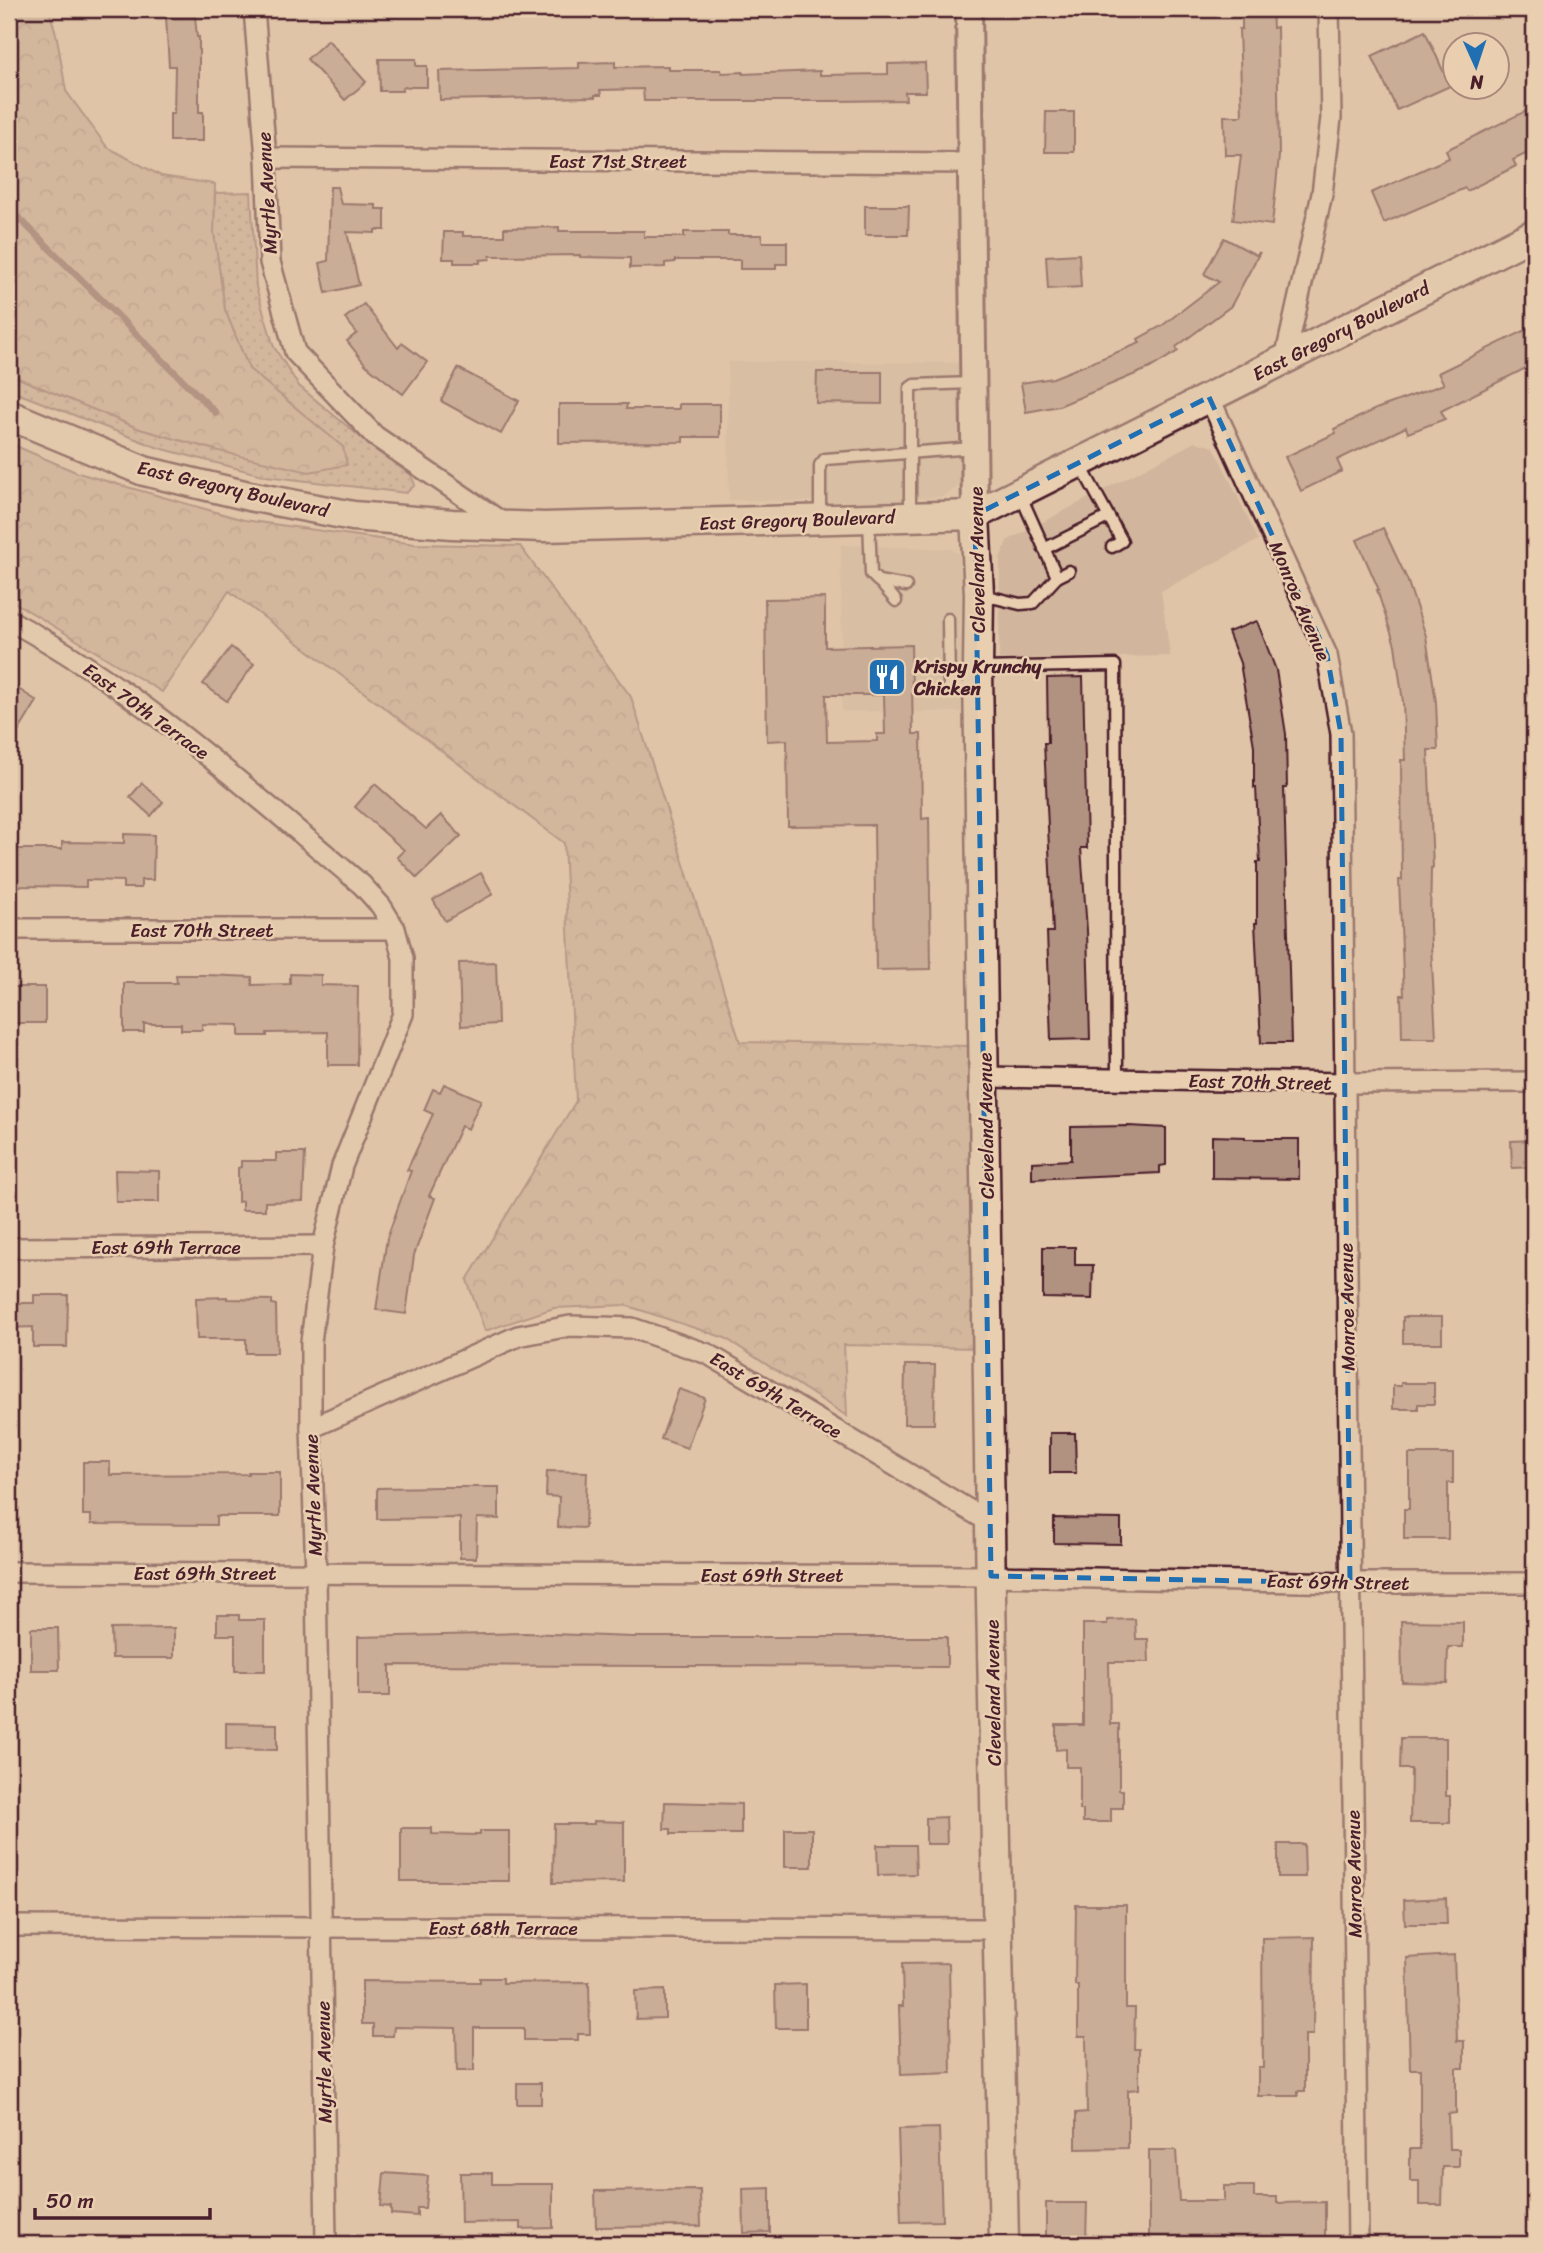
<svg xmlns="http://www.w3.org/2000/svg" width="1543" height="2253" font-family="Sriracha,sans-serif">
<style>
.built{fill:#d1b59c}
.grass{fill:url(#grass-dots);stroke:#87625e;stroke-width:2}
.forest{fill:url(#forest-crowns);stroke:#87625e;stroke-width:2}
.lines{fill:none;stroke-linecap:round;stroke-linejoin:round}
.stream{stroke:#7e5856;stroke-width:7}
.building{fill:#b19180;stroke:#4a1f2b;stroke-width:2;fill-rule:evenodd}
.service-casing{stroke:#4a1f2b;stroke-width:15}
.minor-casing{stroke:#4a1f2b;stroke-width:24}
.tertiary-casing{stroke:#4a1f2b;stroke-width:30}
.secondary-casing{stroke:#4a1f2b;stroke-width:33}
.service{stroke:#e9cfb0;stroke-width:10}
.minor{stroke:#e9cfb0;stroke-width:19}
.tertiary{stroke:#e9cfb0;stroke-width:24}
.secondary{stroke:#e9cfb0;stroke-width:28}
.marked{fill:none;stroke:#1f6fb2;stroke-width:5;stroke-dasharray:14 9;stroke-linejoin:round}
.labels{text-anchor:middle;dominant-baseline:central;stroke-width:5;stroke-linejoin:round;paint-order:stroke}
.street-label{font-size:19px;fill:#4a1f2b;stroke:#e9cfb0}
.poi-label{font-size:19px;font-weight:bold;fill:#4a1f2b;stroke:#e9cfb0;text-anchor:start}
</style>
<defs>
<pattern id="grass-dots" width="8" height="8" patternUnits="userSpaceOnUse" patternTransform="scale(1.75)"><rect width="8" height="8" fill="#c4a690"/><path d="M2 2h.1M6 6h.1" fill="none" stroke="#a18776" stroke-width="1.8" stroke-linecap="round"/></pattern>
<pattern id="forest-crowns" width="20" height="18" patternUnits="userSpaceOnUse" patternTransform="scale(1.75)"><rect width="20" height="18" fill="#c4a690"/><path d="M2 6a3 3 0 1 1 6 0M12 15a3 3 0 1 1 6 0" fill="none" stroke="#a18776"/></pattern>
</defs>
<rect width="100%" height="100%" fill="#dfc4a8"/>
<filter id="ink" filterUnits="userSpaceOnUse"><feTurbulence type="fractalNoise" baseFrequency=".0143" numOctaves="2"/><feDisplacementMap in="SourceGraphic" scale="14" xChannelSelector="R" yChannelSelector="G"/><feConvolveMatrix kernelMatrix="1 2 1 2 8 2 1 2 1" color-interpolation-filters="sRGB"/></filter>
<g filter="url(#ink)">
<g class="built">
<path d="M728,362L961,363L962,475L956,488L942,496L876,502L729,500Z"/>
<path d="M1195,442L1214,447L1258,540L1161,591L1170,656L999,659L1000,559L1007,541Z"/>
<path d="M841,545L950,549L965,557L969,712L842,711Z"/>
</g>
<path class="grass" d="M251,192L256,287L274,347L299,386L378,452L411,475L415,485L406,493L266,476L159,448L9,390V374L140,429L219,451L343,447L249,369L225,310L214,233L215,193Z"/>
<g class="forest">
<path d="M9,9H49L57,38L66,91L107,147L161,176L215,184L214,233L225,310L249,369L343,447L347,465L309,472L219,451L140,429L9,374Z"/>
<path d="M9,443L78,473L244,520L415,544L520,546L631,697L740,1042L970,1046L977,1348L844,1345L847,1416L725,1338L625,1305L554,1308L485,1331L467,1280L576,1101L564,843L229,591L162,692L9,599Z"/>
</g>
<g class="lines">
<path class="stream" d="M9,210L24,223L216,413"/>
</g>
<g class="building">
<path d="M1242,9H1272L1273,28L1277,27L1279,156L1272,225L1233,220L1241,155H1225L1224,116H1242L1239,29H1242Z"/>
<path d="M195,16L197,37H199V112H203V141H170V114H174L175,66H169L166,17Z"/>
<path d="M1425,31L1450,86L1397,110L1372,56Z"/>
<path d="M328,40L366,82L345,100L307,59Z"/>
<path d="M379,59H416V66H427V87H402V91H380Z"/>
<path d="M615,62V67L668,66V70H721L722,73L743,72V74L820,71V75L888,74V64L925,63L926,92H905L906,100L834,101H644L643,89L600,90L601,95H595V97L440,100L439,71L579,68V63Z"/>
<path d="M1534,107V150L1513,160L1516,166L1467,191L1465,188L1384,223L1371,193L1449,158L1446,150Z"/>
<path d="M1046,112H1074V152H1045Z"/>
<path d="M330,187H337L341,204L376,205V209H385V230H375V233L347,232L359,285L326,293L320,263L328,261Z"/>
<path d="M865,206H909L908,235H865Z"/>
<path d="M559,227V231H644V237H684V232H728V235H762V242H787V264H776V269H740V260H675V262L665,263V267L630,268V258L580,257V255L490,256V259L480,260V263H454V259H443L444,232H463V236H504V228Z"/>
<path d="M1224,238L1256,255L1260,252L1231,306L1176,347L1178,351L1150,368L1059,406L1026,412L1021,383L1053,378L1140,343L1138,339L1163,325L1219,282L1204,274Z"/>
<path d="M1079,254L1081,287L1048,289L1046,256Z"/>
<path d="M364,304L398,348L402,343L427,362L403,394L366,365L347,341L357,333L345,318Z"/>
<path d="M1534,326V364L1441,411L1445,419L1408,433L1406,427L1337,460L1342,471L1301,491L1285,457L1336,433L1334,429L1376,409L1444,384L1438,373Z"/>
<path d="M458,368L519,401L501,434L441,401Z"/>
<path d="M817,372H882V404L816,403Z"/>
<path d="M559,404H627L626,409H679V404H720V437H683V442L559,443Z"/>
<path d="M1383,528L1407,579L1426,636L1436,702L1438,750H1428L1433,868H1431L1430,926L1436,1038H1402L1401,995H1404L1399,880H1402L1401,760H1405L1403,702L1395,645L1377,590H1379L1357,540Z"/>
<path d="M825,598V647L911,645L913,734H921L922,819L929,818L931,969L876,970L874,825L788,826L787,740L767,741L765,599ZM826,695H884L885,734H877V741L827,742Z"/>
<path d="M1257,621L1276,670L1286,734L1287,788H1284L1291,1043H1261L1255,923H1257V862H1260L1256,788H1254V746L1240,663L1228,632Z"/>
<path d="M231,647L254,664L227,701L203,684Z"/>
<path d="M1083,677L1087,848H1081L1087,930L1090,1039L1051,1040L1047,932H1053L1044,743H1048L1047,678Z"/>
<path d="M9,683L37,701L9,747Z"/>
<path d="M142,783L163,802L151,816L130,797Z"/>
<path d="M375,784L426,829L441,815L461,836L417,878L397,857L404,850L355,807Z"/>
<path d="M124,834L154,835L153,880H141V888H123V881L86,880V887L18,886V879H10V849H62V842L124,843Z"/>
<path d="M481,873L493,894L445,921L433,900Z"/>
<path d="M496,962L498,1024L461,1026L459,963Z"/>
<path d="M290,974L321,975V985L358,986L357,1065H328V1032L267,1033V1036H239V1025L202,1024V1030H181V1024H144V1032H124V983H177L176,975H207L252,977V985L290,984Z"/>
<rect x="9" y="987" width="36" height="36"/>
<path d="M444,1084L481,1100L468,1129L461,1126L429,1196L435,1198L414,1255L406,1314L376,1310L387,1238L411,1171L407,1170L433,1114L424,1110L433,1089L440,1092Z"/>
<path d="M1129,1126L1166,1128V1165L1160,1166V1173L1032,1179V1162L1071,1160V1127Z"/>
<path d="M1212,1136L1245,1137V1139H1299V1179L1212,1178Z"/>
<path d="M1534,1140V1167L1512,1168L1511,1141Z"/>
<path d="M276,1153H305L303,1201L265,1202V1210H242V1201L238,1202V1168L241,1167V1161H276Z"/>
<path d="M115,1170L159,1171V1202H116Z"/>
<path d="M1043,1247H1075V1265H1093L1092,1299L1043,1298Z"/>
<path d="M34,1295H68L67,1347H33V1327L9,1328V1303H34Z"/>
<path d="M227,1297V1299L272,1300V1304L276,1305L277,1353H246V1339H197L196,1298Z"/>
<rect x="1403" y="1317" width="39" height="26"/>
<path d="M905,1365H935L934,1424H904Z"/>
<path d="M1401,1383H1434V1404H1418V1409H1393V1386H1401Z"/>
<path d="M679,1389L705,1398L687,1448L661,1439Z"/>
<path d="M1050,1433H1075L1076,1473H1050Z"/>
<path d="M1409,1454H1453V1483H1448V1539H1404V1509H1409Z"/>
<path d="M83,1462H110V1475L248,1474V1472H280V1516H220L216,1517V1525L91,1524V1515H83Z"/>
<path d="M547,1471L587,1472L585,1528L558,1527L559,1497L546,1496Z"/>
<path d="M444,1487H499V1519L477,1518L476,1558H460V1518L377,1519V1488Z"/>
<path d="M1054,1518L1121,1519V1544L1054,1543Z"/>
<path d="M217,1615H239V1620H265V1671H235V1635H217Z"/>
<path d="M1135,1619L1136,1639H1148L1149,1662H1109L1110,1724H1119V1790H1123V1808H1111V1822H1083V1810H1080V1767H1066V1749L1056,1750V1725H1083V1624H1107V1620Z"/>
<path d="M1401,1621L1463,1622V1647H1448L1447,1683L1402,1682Z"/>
<path d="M31,1628H58L59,1670H31Z"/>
<path d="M174,1628V1658H112L111,1629Z"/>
<path d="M525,1633L633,1637H947V1667L390,1665V1696H358V1637Z"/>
<path d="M226,1723L277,1724V1750L226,1749Z"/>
<path d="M1401,1738H1446V1796H1450V1823H1410L1411,1769H1400Z"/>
<path d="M665,1802L741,1804V1834H671V1829H664Z"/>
<path d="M946,1817L947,1844H926V1818Z"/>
<path d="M594,1821L624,1822V1882L553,1883L554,1824H594Z"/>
<path d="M401,1828H432V1834L480,1835V1831H509V1881H401Z"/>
<rect x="785" y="1829" width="27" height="38"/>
<path d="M1278,1844H1304L1305,1877H1278Z"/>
<path d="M877,1845H915L916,1874L878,1875Z"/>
<path d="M1446,1898L1447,1924H1405L1404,1900Z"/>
<path d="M1076,1905H1126V2008H1135L1134,2049H1139V2089L1128,2090V2148L1076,2149V2113L1087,2112L1086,2036H1078V1985H1075Z"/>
<path d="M1314,1937L1313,2035H1305V2091H1298V2096H1258V2068H1263L1262,1938Z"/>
<path d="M1454,1955L1457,2041H1464V2068H1456V2113L1448,2114L1449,2149H1459V2167H1443L1442,2205H1419V2181H1410V2149H1420V2069H1410L1407,1958Z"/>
<path d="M949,1963L951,2073L901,2075L899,2006H903L902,1964Z"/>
<path d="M480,1978H503V1983L589,1982L590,2034H578V2040H524V2028H474V2071H457L456,2028L394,2027L393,2036H373V2024H362V1981L480,1982Z"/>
<path d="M806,1984V2028H776L775,1985Z"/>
<path d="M665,1990V2018L636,2019L635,1991Z"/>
<rect x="517" y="2083" width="24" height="21"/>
<path d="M939,2128L942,2221L901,2222L898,2129Z"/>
<path d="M1149,2150H1176L1179,2201H1224V2186H1254V2197H1277V2203L1325,2202V2238H1283V2244H1224V2241L1149,2239Z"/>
<path d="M384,2173L428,2176L425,2208H417V2216L391,2214V2207L381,2206Z"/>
<path d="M460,2173H492V2184H553V2228L521,2229V2222L461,2223Z"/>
<path d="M770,2188V2232L744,2233L743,2189Z"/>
<path d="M700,2190L701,2226L596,2227L595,2191Z"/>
<path d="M1046,2203H1087L1086,2240H1046Z"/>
</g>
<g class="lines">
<g class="service-casing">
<g id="service">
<path d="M1081,466L1122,541L1112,547"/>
<path d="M910,515V388L914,385L973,383"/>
<path d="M820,517V465L825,459L974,448"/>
<path d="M869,519L871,574L878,581L906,586"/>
<path d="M1044,549L1108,517"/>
<path d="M1057,577L1069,571"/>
<path d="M879,581L896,601"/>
<path d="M983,595L1020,604L1033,603L1057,577L1020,494"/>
<path d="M948,619L949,688L974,687"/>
<path d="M979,668L1115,665L1117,1079"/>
</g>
</g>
<g class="minor-casing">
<g id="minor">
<path d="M254,9L266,158L270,262L295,352L375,436L506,525"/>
<path d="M266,158L971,163"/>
<path d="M1285,359L1322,194L1331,118L1329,9"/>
<path d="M1209,397L1327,655L1341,734L1358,2244"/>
<path d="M9,620C138,689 250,791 362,885L381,906L395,929L403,958V1014L342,1166L323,1246L311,1342V1428L316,1573L326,2244"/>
<path d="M9,929H395"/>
<path d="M986,1077L1345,1083L1534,1082"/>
<path d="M9,1248L323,1246"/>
<path d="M311,1428L518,1336L570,1326L632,1328L708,1354L991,1523"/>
<path d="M9,1572L991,1576L1350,1583H1534"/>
<path d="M9,1926L997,1929"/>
</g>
</g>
<g class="tertiary-casing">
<path id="tertiary" d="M969,9L975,515"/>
</g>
<g class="secondary-casing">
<g id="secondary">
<path d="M9,415L144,471L249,496L353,516L452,524L544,527L975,515L1534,234"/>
<path d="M975,515L979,594L978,668L991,1598L1004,2244"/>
</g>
</g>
<use href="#service" class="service"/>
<use href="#minor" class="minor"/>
<use href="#tertiary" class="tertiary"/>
<use href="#secondary" class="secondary"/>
</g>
</g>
<path d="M0 0H1543V2253H0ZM1209,397L1327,655L1341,734L1350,1583L991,1576L975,515Z" fill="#dfc4a8" fill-opacity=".55" fill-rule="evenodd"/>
<path class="marked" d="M1209,397L1327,655L1341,734L1350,1583L991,1576L975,515Z"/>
<defs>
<g id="restaurant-square" transform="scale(2.0125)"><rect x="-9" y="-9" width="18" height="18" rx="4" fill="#1f6fb2" stroke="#e9cfb0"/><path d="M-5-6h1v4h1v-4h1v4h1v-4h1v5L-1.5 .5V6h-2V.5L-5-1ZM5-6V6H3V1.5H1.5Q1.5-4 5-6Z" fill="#fff"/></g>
</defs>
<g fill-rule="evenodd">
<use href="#restaurant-square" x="887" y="677"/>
</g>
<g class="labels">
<g class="street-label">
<text x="618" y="161">East 71st Street</text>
<text transform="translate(267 193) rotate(-93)">Myrtle Avenue</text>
<text transform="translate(1341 331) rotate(-27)">East Gregory Boulevard</text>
<text transform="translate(233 489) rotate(13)">East Gregory Boulevard</text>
<text transform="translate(797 520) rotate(-2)">East Gregory Boulevard</text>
<text transform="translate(977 560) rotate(-91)">Cleveland Avenue</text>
<text transform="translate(1300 601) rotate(67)">Monroe Avenue</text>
<text transform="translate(146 711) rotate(36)">East 70th Terrace</text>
<text x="202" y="930">East 70th Street</text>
<text transform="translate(1260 1082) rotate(1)">East 70th Street</text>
<text transform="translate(986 1126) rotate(-91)">Cleveland Avenue</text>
<text x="166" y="1247">East 69th Terrace</text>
<text transform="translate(1347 1307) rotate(-91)">Monroe Avenue</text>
<text transform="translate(776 1395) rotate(31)">East 69th Terrace</text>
<text transform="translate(313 1495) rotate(-92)">Myrtle Avenue</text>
<text x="205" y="1573">East 69th Street</text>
<text x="772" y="1575">East 69th Street</text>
<text transform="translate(1338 1582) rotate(1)">East 69th Street</text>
<text transform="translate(993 1693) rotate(-91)">Cleveland Avenue</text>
<text transform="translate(1354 1874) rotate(-91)">Monroe Avenue</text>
<text x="503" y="1928">East 68th Terrace</text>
<text transform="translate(324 2062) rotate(-91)">Myrtle Avenue</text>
</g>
<g class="poi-label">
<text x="914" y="666">Krispy Krunchy<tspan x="914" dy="22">Chicken</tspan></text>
</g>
</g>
<rect width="1543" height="2253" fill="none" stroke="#e9cfb0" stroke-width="35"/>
<rect x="18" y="18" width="1508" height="2218" fill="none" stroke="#4a1f2b" stroke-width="2.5" filter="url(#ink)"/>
<g transform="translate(1476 66) rotate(177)"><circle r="33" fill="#e9cfb0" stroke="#a9897b" stroke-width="2"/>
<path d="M0-5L12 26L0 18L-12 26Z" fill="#1f6fb2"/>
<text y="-10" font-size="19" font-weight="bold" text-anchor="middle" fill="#4a1f2b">N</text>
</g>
<path d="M35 2208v10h175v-10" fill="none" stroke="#4a1f2b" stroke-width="3.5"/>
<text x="46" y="2208" font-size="21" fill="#4a1f2b" stroke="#e9cfb0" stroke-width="5" paint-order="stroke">50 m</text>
</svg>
